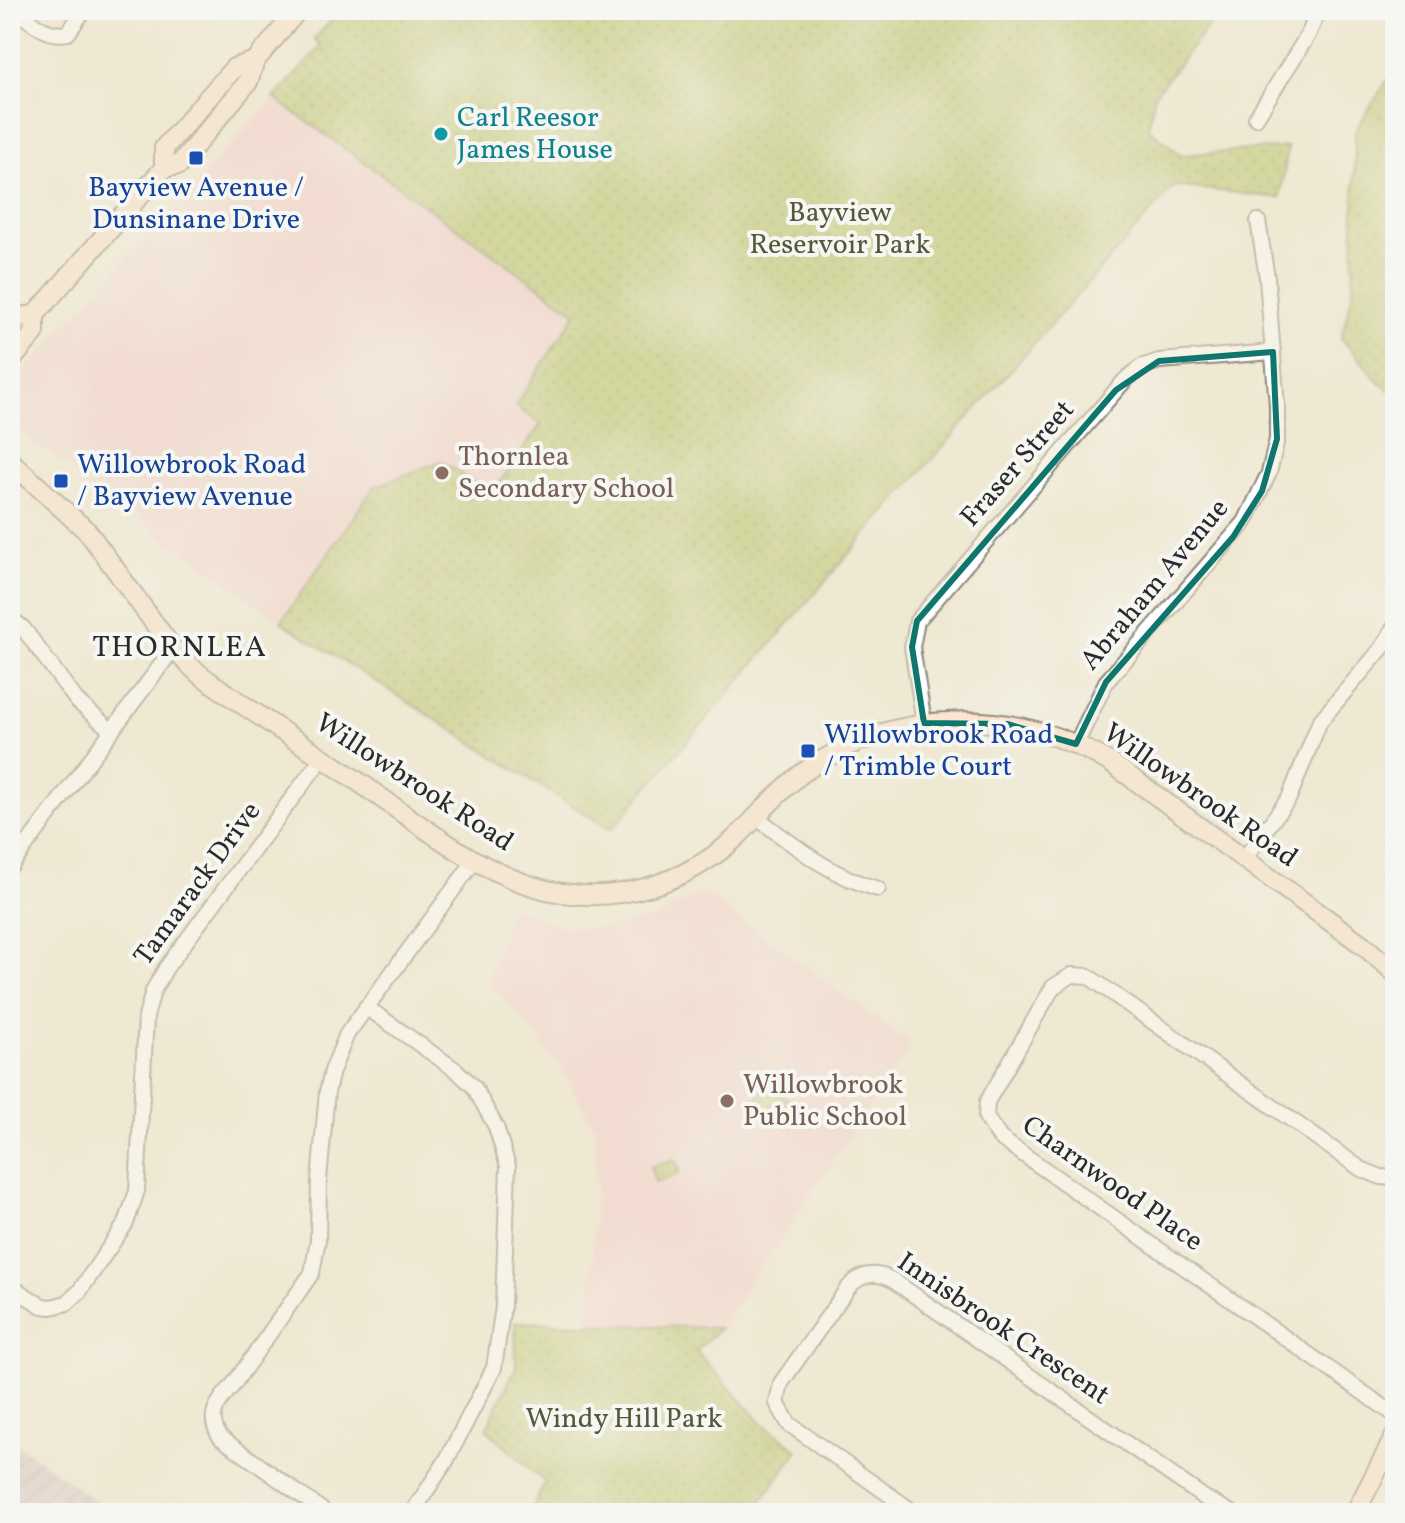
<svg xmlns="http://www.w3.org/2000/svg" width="1405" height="1523" font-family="Vollkorn,serif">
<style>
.built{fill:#f7cfd1}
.industrial{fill:url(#industrial-furrows)}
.park{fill:url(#park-dots);stroke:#707748;stroke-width:2}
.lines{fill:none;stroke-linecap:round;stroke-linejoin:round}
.street-casing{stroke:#8d8a7e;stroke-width:18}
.secondary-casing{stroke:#8d8a7e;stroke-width:22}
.street{stroke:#fff;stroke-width:14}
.secondary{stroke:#fce5d0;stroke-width:18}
.marked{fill:none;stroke:#0f766e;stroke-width:6;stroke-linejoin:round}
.culture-dot{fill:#0f9aa8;stroke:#f6f6f2;stroke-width:3}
.transit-dot{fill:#1a4fb4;stroke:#f6f6f2;stroke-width:3}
.education-dot{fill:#8d6e63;stroke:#f6f6f2;stroke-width:3}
.labels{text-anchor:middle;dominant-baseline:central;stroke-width:8;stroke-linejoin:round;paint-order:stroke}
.culture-label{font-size:28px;fill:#0d838f;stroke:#f6f6f2;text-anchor:start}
.transit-label{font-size:28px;fill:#164399;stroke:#f6f6f2;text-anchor:start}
.park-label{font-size:28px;fill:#54593c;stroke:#f6f6f2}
.education-label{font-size:28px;fill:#785e54;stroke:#f6f6f2;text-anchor:start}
.street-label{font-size:28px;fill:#2b2b2b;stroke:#f6f6f2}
.neighbourhood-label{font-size:30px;letter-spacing:2px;fill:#2b2b2b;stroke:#f6f6f2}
</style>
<defs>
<pattern id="industrial-furrows" width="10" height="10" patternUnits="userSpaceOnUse" patternTransform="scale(2)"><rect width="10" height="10" fill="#d2bdc6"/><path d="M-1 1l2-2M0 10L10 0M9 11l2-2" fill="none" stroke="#b4a3aa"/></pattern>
<pattern id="park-dots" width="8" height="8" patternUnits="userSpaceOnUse" patternTransform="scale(2)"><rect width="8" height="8" fill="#b5c365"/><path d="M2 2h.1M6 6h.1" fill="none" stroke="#939f53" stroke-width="1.8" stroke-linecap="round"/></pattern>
</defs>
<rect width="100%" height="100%" fill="#f6f6f2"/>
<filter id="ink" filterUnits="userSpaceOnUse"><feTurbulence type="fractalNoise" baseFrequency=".0125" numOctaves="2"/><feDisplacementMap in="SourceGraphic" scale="16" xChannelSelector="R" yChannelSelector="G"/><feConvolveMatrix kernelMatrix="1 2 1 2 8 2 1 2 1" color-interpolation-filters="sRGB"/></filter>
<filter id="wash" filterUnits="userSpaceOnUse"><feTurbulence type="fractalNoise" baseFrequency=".006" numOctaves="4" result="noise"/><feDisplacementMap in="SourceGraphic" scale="32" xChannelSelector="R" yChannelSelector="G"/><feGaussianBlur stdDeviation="1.8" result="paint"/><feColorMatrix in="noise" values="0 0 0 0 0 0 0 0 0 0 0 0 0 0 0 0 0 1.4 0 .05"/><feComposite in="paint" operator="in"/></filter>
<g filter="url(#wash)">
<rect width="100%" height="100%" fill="#efe8d2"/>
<g class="built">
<path d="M274,98L576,313L611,830L281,622L10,426V385Z"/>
<path d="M702,891L912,1044L720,1328L589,1322L596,1187L594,1127L564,1074L524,1018L486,983L512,908L563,926L604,929L658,917Z"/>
</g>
<path class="industrial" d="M10,1439L113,1513H10Z"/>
<g class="park">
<path d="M341,10H1221L1155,94L1148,128L1181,155L1288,147L1280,198L1174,186L878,520L611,830L281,622L374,487L441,461L492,493L541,424L515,406L576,313L274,98L321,46L314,39Z"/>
<path d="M1395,60V394L1381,384L1341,338L1353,291L1355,131L1393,71Z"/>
<path d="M765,1086L798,1106L788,1123L755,1103Z"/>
<path d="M673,1159L679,1166V1174L656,1183L650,1167Z"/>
<path d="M515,1322L720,1328L696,1351L762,1423L798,1450L753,1513H587L577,1507L574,1513H530L545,1482L486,1429L516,1367Z"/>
</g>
</g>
<g filter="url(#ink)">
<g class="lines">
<g class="street-casing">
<g id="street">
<path d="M15,10C32,22 46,37 68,33L84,10"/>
<path d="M1256,118L1308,35L1319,10"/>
<path d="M10,618L23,628L77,701L112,731"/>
<path d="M924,723L912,647L917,621L1125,380L1141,367L1159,361L1273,352"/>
<path d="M1076,744L1106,682L1245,522L1269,473L1277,439V406L1267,278L1258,221"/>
<path d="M756,817C795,846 830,876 878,889"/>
<path d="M1244,859L1289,798L1320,721L1383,647L1395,626"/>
<path d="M10,867L173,649"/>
<path d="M366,1007L456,1070L474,1087L496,1127L508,1166L503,1306L494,1368L446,1461L412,1513"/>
<path d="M1395,1178L1381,1177L1361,1169L1088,976L1072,975L1053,987L987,1102L986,1117L1000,1138L1395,1415"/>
<path d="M10,1286L42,1306L51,1307L67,1303L79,1292L126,1223L137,1191L146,1017L153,991L166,968L322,758"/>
<path d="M326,1513L221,1438C205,1416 218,1402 233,1385L312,1273L318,1240L319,1180L327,1092L332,1071L347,1034L475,860"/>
<path d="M915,1513L789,1424L777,1403L781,1383L848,1288C861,1273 876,1271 894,1281L1206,1499L1232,1513"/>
</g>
</g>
<g class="secondary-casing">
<g id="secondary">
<path d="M164,168V148L234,68L255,61"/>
<path d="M10,326L18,317L35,315"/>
<path d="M10,362L35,332V315L164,168L179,165L248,82L255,61L298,10"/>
<path d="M10,461L88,532L173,649L198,673C248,710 301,743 353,778C415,820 487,882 562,893C623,902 684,882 730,843C756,820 776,792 804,772C896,706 1016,706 1111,763L1363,945L1395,973"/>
<path d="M1355,1513L1395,1436"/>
</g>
</g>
<use href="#street" class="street"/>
<use href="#secondary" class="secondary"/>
</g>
</g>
<path d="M0 0H1405V1523H0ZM1273,352L1277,439L1262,491L1233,537L1106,682L1076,744L1007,724L924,723L912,647L917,621L1116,390L1159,361Z" fill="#efe8d2" fill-opacity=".55" fill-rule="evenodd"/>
<path class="marked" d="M1273,352L1277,439L1262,491L1233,537L1106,682L1076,744L1007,724L924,723L912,647L917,621L1116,390L1159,361Z"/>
<circle class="culture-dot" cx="441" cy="134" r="8"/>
<g class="transit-dot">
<rect x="188" y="150" width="16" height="16" rx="4"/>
<rect x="53" y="473" width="16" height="16" rx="4"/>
<rect x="800" y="743" width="16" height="16" rx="4"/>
</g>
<g class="education-dot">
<circle cx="442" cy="473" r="8"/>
<circle cx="727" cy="1101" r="8"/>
</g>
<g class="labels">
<g class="culture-label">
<text x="457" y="118">Carl Reesor<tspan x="457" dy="32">James House</tspan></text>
</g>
<g class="transit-label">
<text x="196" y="188" text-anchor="middle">Bayview Avenue /<tspan x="196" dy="32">Dunsinane Drive</tspan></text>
<text x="77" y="465">Willowbrook Road<tspan x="77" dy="32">/ Bayview Avenue</tspan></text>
<text x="824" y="735">Willowbrook Road<tspan x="824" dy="32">/ Trimble Court</tspan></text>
</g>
<g class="park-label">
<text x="840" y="213">Bayview<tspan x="840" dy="32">Reservoir Park</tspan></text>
<text x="624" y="1419">Windy Hill Park</text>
</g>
<g class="education-label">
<text x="458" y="457">Thornlea<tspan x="458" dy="32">Secondary School</tspan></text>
<text x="743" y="1085">Willowbrook<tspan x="743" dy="32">Public School</tspan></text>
</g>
<g class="street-label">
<text transform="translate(1018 464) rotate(-49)">Fraser Street</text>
<text transform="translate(1155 585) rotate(-50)">Abraham Avenue</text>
<text transform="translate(414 783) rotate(33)">Willowbrook Road</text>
<text transform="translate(1200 796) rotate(35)">Willowbrook Road</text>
<text transform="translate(198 884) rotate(-54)">Tamarack Drive</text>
<text transform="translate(1112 1184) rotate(35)">Charnwood Place</text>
<text transform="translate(1003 1329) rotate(34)">Innisbrook Crescent</text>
</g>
<g class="neighbourhood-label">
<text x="180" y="648">THORNLEA</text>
</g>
</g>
<rect width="1405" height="1523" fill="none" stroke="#f6f6f2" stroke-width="40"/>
</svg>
